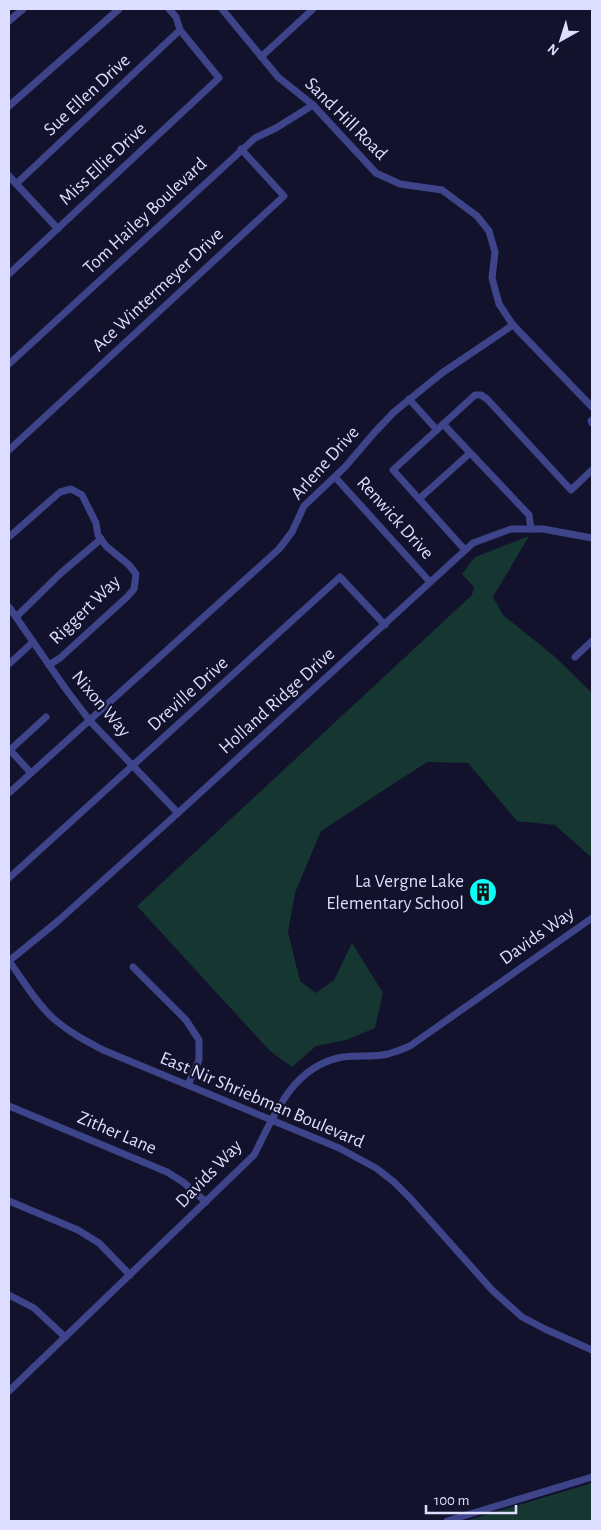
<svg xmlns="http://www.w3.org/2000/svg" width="601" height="1530" font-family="'Alegreya Sans',sans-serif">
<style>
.green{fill:#153631}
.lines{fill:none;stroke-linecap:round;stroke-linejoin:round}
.street{stroke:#3d448a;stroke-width:7}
.labels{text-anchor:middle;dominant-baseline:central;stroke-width:4.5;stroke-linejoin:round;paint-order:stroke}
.street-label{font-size:19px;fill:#ddf;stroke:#13122c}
.poi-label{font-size:19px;fill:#ddf;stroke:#13122c;text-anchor:end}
</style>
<rect width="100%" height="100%" fill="#13122c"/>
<g class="green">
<path d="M529,536L493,597L503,615L554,656L592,693V858L555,825L517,821L468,763L427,762L321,831L295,893L288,932L300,981L316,993L334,980L352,943L383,993L375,1028L346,1040L316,1046L292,1067L270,1051L137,906L472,595L474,587L462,574L475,557Z"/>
<path d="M592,1483V1521H465Z"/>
</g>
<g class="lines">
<g class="street">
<path d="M222,9L278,77L313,105L376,173L400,184L442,190L477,216L489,231L495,252L492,278L499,304L513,325L592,407"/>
<path d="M9,21L23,9"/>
<path d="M261,57L313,9"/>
<path d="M9,106L119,9"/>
<path d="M9,176L58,229"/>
<path d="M16,184L180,30"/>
<path d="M9,274L219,78L180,30L176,17L169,9"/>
<path d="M9,364L255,138L276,128L313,105"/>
<path d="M409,399L437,430"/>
<path d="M592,420L591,421L592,423"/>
<path d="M443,424L529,515L531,529"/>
<path d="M9,450L284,196L241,149"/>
<path d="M335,477L430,582"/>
<path d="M419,499L470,453"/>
<path d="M9,537L60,492L71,489L82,495L96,523L98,535L106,546L129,565L136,574L134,589L127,597L60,658L49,665"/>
<path d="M465,550L393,470L475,395H481L487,399L571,490L592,470"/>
<path d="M9,607L65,688L90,721L178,813"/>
<path d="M16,617L61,573L101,539"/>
<path d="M575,657L592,641"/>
<path d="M9,664L33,642"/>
<path d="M10,750L46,717"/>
<path d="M9,751L10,750L31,773"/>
<path d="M9,793L279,549L292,532L304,506L345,467L374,433L394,412L442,373L513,325"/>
<path d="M9,878L340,577L385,625"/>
<path d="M9,961L58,921L178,813L473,543L511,529H543L592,538"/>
<path d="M9,961C23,980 36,1003 54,1019C69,1032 86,1041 103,1050L339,1148L376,1168L394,1182L410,1198L492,1290L522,1317L545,1329L592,1350"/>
<path d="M133,967L186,1020L199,1040V1060L188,1085"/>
<path d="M9,1106L167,1172L183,1182L206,1202"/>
<path d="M9,1201L78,1230L99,1243L130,1275"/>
<path d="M9,1295L34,1308L65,1337"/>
<path d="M9,1391L254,1155C274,1116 291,1069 338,1058C354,1054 372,1058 388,1054C395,1052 403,1049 410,1046L592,918"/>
<path d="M447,1521L592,1477"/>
</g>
</g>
<defs>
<g id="building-disc" transform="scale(1.4375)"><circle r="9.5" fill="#0afef7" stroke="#13122c"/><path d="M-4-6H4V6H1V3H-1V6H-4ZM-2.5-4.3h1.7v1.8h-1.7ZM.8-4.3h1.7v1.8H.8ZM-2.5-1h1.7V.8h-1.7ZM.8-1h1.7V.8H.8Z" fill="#111"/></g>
</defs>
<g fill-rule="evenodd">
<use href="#building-disc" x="483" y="892"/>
</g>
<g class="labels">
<g class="street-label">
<text transform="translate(87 95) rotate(-43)">Sue Ellen Drive</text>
<text transform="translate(346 119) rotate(45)">Sand Hill Road</text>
<text transform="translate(103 164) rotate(-43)">Miss Ellie Drive</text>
<text transform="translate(145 216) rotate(-43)">Tom Hailey Boulevard</text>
<text transform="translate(158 290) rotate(-43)">Ace Wintermeyer Drive</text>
<text transform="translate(325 463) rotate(-48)">Arlene Drive</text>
<text transform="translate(395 518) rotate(48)">Renwick Drive</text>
<text transform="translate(85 610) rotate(-44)">Riggert Way</text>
<text transform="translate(188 694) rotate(-42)">Dreville Drive</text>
<text transform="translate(277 701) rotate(-42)">Holland Ridge Drive</text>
<text transform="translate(101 704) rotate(50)">Nixon Way</text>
<text transform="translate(537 936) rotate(-35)">Davids Way</text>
<text transform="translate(262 1100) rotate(23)">East Nir Shriebman Boulevard</text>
<text transform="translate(117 1133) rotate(23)">Zither Lane</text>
<text transform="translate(209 1174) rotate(-46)">Davids Way</text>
</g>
<g class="poi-label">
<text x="464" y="881">La Vergne Lake<tspan x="464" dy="22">Elementary School</tspan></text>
</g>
</g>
<rect width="601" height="1530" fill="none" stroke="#ddddff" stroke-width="20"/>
<g transform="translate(561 40) rotate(219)" stroke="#13122c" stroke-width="4" paint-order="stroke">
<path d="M0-4L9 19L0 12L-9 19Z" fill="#ddddff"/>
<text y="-8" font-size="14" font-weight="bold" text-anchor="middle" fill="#ddddff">N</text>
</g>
<path d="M426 1505v8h90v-8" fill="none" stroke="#ddddff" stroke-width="2.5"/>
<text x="434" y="1505" font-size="15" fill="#ddddff" stroke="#13122c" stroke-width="4" paint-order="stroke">100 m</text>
</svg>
